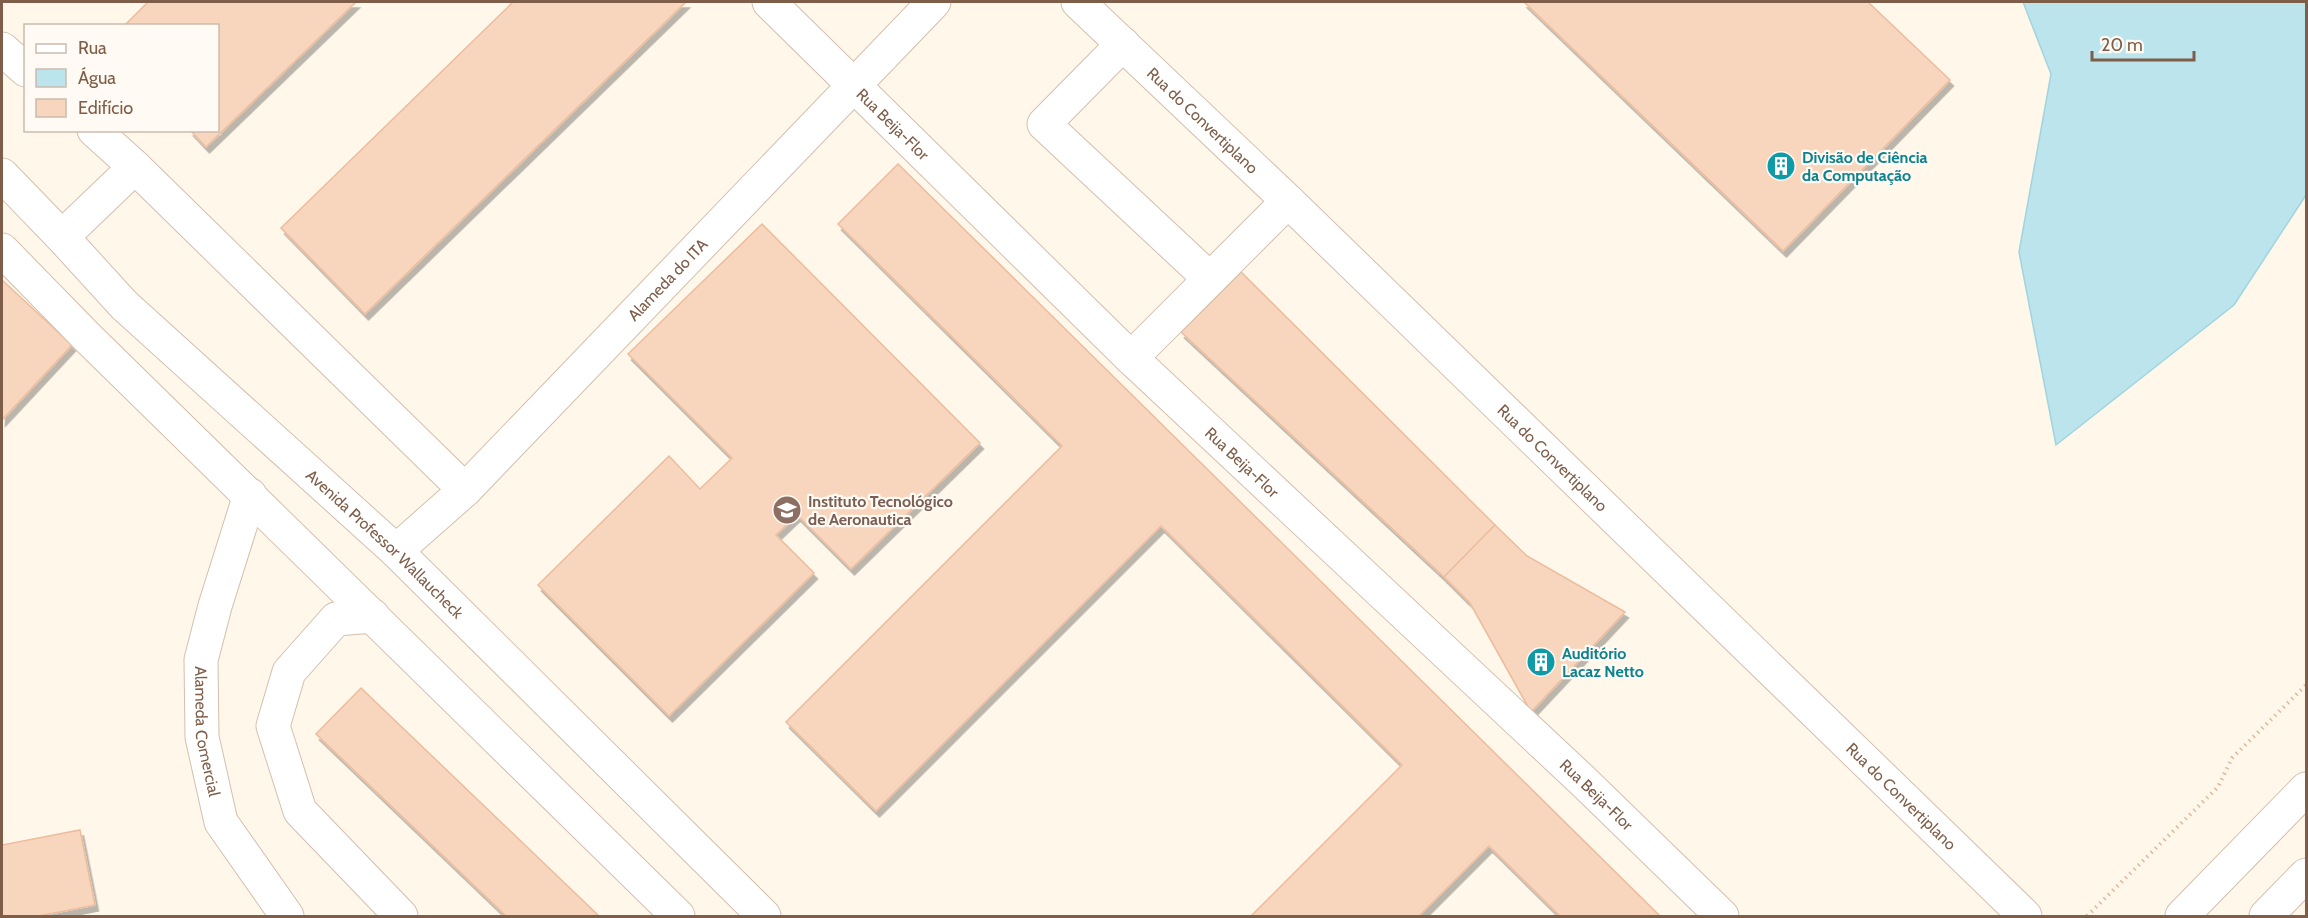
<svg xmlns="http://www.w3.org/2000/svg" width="2308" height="918" font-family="Cabin,sans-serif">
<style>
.water{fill:#bbe4ec;stroke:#a0d4df;stroke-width:1.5}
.building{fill:#f8d6be;stroke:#ecbc9c;stroke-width:1.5;filter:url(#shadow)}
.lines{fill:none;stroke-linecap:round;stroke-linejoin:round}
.minor-casing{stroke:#d4bfad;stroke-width:35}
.path{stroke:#deb9a0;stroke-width:4;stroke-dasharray:1.5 4.5;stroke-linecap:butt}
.minor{stroke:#fff;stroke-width:33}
.labels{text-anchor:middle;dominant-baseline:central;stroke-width:4.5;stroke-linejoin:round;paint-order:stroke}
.street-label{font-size:16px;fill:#7e5d49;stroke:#fffaf3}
.culture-label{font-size:16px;font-weight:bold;fill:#0d838f;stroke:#fffaf3;text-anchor:start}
.education-label{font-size:16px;font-weight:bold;fill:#785e54;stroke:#fffaf3;text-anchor:start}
</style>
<defs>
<filter id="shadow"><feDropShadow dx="3.5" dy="6" stdDeviation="0" flood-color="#0004"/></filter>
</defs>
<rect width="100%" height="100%" fill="#fff7ea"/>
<path class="water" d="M2023,2H2306V195L2234,305L2056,445L2019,252L2051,74Z"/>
<g class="building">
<path d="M148,2H356L206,147L190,130H218V26H124Z"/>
<path d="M513,2H686L365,314L281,228Z"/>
<path d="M1524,2H1868L1950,80L1783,251Z"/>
<path d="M898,164L1660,916H1560L1489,846L1419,916H1251L1402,765L1161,526L876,811L786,722L1062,446L838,224Z"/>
<path d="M762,224L980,443L851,569L797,515L776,535L814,573L669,716L538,585L669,456L700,489L732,458L628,354Z"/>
<path d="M1241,272L1495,525L1444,577L1181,332Z"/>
<path d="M2,280L72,345L2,420Z"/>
<path d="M1495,525L1527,556L1625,612L1531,712L1470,603L1444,577Z"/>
<path d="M361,688L599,916H506L316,734Z"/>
<path d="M80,830L95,905L39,916H2V845Z"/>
</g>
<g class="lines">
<g class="minor-casing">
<g id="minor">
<path id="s1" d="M769,2L1131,358L1583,781L1722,916"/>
<path id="s2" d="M1078,2L1288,201L2025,916"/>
<path d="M1123,44L1044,124L1210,279"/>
<path d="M2,49L26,70"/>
<path d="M94,130L135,167L465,490"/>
<path id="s3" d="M2,175L62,237L124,305L396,551L764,916"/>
<path d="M62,237L135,167"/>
<path d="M2,250L87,337L678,916"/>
<path d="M1131,358L1288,201"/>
<path id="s4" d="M250,495L215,606L201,660L202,737L221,822L287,916"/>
<path id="s5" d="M396,551L465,490L934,2"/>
<path d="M373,616L336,619L289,672L273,726L300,811L401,916"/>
<path d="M2182,916L2306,789"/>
<path d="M2266,916L2306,875"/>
</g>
</g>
<path class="path" d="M2087,916L2218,787L2232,758L2306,685"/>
<use href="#minor" class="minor"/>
</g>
<defs>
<g id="building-disc" transform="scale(1.5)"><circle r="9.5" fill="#0f9aa8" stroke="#fffaf3"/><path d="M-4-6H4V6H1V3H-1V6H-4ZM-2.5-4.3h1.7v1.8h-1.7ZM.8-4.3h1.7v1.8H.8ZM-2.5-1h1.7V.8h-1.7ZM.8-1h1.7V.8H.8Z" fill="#fff"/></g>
<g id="university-disc" transform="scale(1.5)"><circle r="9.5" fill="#8d6e63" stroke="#fffaf3"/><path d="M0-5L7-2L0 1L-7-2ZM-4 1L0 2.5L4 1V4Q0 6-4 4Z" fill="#fff"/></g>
</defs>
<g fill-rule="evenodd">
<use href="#building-disc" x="1781" y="166"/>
<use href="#university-disc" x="787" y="510"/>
<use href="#building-disc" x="1541" y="662"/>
</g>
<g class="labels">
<g class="street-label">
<text stroke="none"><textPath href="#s2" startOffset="172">Rua do Convertiplano</textPath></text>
<text stroke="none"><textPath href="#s1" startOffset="174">Rua Beija-Flor</textPath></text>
<text stroke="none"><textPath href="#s5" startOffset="384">Alameda do ITA</textPath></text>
<text stroke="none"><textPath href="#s2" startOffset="658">Rua do Convertiplano</textPath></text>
<text stroke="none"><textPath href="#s1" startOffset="660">Rua Beija-Flor</textPath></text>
<text stroke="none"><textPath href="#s3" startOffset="532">Avenida Professor Wallaucheck</textPath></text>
<text stroke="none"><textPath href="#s4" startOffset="244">Alameda Comercial</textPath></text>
<text stroke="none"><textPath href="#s1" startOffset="1146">Rua Beija-Flor</textPath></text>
<text stroke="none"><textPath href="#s2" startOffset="1144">Rua do Convertiplano</textPath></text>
</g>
<g class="culture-label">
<text x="1802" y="157">Divisão de Ciência<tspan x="1802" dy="18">da Computação</tspan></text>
<text x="1562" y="653">Auditório<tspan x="1562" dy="18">Lacaz Netto</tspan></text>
</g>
<g class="education-label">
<text x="808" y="501">Instituto Tecnológico<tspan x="808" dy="18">de Aeronautica</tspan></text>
</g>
</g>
<rect width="2308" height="918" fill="none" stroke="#7e5d49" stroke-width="6"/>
<rect x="24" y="24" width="195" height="108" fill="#fffaf3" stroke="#cbbbaf" stroke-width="1.5"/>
<rect x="36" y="44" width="30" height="9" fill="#ffffff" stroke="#cbbbaf" stroke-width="1.5"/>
<text x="78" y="54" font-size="18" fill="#7e5d49">Rua</text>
<rect x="36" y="69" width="30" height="18" fill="#bbe4ec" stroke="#cbbbaf" stroke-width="1.5"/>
<text x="78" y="84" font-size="18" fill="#7e5d49">Água</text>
<rect x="36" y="99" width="30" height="18" fill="#f8d6be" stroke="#cbbbaf" stroke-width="1.5"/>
<text x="78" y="114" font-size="18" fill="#7e5d49">Edifício</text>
<path d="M2092 51v9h102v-9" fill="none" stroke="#7e5d49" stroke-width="3"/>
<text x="2101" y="51" font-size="18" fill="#7e5d49" stroke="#fffaf3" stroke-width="4.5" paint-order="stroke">20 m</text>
</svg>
